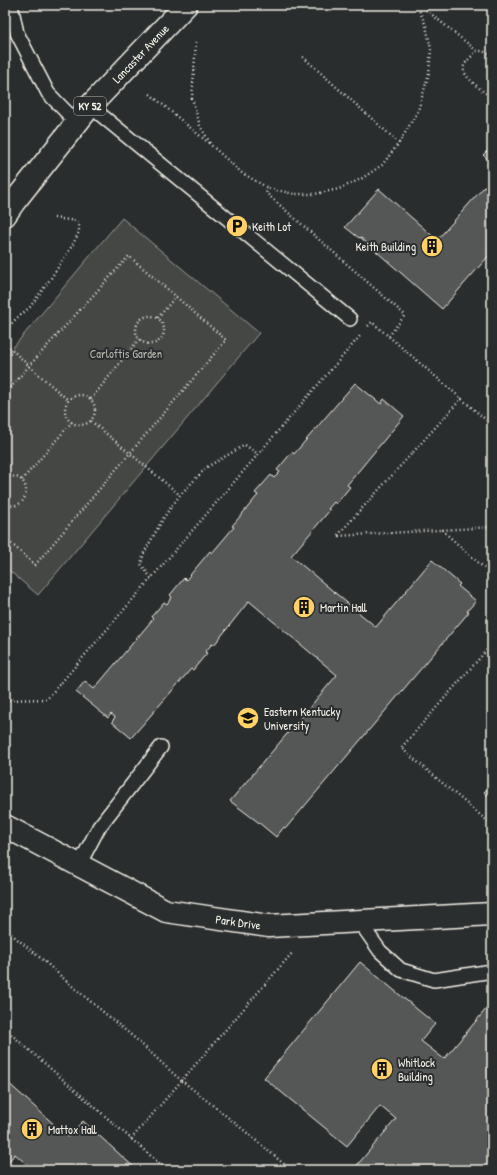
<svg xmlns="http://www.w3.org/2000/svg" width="497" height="1175" font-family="'Patrick Hand',sans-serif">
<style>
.green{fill:#444645;stroke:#9c9c96}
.building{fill:#555756;stroke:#f4f1e8}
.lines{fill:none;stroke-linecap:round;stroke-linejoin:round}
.service-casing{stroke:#f4f1e8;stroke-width:16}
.minor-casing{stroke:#f4f1e8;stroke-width:25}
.primary-casing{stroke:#f4f1e8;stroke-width:25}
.path{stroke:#f4f1e8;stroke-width:2.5;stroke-dasharray:1 3;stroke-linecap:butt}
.service{stroke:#2a2d2e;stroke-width:13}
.minor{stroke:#2a2d2e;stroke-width:22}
.primary{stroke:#2a2d2e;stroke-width:22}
.labels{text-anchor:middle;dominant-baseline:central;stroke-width:4;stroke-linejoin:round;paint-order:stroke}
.shield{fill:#2a2d2e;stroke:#b7b6b0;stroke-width:1}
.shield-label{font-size:11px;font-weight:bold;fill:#f4f1e8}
.street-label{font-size:12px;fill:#f4f1e8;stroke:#2a2d2e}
.poi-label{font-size:12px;fill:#f4f1e8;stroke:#2a2d2e;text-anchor:start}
.park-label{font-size:12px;fill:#b6b5af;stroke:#2a2d2e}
</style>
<rect width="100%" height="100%" fill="#2a2d2e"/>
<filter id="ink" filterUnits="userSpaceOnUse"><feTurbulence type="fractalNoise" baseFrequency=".025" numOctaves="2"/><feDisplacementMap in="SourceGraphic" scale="8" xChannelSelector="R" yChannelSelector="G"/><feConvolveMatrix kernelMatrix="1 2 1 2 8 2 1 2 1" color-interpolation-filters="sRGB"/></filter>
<g filter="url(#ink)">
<path class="green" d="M122,218L259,333L38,595L5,567V357Z"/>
<g class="building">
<path d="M492,146V163L483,155Z"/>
<path d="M492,178V252L442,309L360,237L359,238L345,227L379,189L437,240Z"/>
<path d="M355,383L381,404L384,399L404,416L347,485L350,487L336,504L334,502L328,509L330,510L291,556L376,627L432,560L460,584L458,586L476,601L467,611L469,612L286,828L284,827L276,837L258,822L230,801L337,675L249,601L214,645L212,644L205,652L207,653L193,670L191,669L131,738L112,722L115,717L111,714L108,718L76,692L85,681L94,689L153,619L151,617L164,602L167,604L172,597L170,595L184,578L186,580L210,551L212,553L234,527L232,526L258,495L255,493L271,475L274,478L280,472L277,470L292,452L294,454Z"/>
<path d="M492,784V799L484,792Z"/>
<path d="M360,962L435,1024L421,1041L444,1059L492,1002V1170H353L396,1119L380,1106L347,1146L264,1078Z"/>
<path d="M5,1080L68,1137L83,1121L137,1170H33L15,1154L5,1166Z"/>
</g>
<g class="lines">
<g class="service-casing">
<g id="service">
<path d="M11,5L17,33L48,93L77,123"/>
<path d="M90,106L350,319"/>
<path d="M79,865L99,827L161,747"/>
<path d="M359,921L380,951L401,970L434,980L492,971"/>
</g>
</g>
<g class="minor-casing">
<g id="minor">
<path id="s1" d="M5,826L166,911L269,926L492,914"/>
</g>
</g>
<g class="primary-casing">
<g id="primary">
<path id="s2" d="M5,215L14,202L90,106L186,5"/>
</g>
</g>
<g class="path">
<path d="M420,5L477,51"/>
<path d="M196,42L192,98L200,126L212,146L242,173L268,188L294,194H315L339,189L361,179L382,165L399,143L418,111L429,73L431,49L426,26L417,5"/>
<path d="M492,56L483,51H477C473,55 466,61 464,66C460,76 485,92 492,98"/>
<path d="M303,57L399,143"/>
<path d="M150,94L211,145"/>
<path d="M268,188L266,193L405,315L389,336"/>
<path d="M54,218L77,221L79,224V232L72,246L51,278L30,307L17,318L9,326L5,337L7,345L29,366L68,400"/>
<circle cx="150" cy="330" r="14"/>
<path d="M158,318L176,296"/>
<path d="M368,326L372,322L492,425"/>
<path d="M5,394L29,366L129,256L226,340L35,565L5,538"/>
<circle cx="80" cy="410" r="15"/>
<path d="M462,398L337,536L492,527"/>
<path d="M91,399L139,339"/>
<path d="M91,421L180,495"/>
<path d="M5,478C33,468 33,514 5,504"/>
<path d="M22,480L72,422"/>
<path d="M442,530L492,575"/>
<path d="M151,578L141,564L144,553L164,517L180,495L207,467L245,445L258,454"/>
<path d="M492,644L401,748L492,825"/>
<path d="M5,700L47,699L360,336"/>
<path d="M491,891L492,876"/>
<path d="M5,929L43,960L72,986L137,1040L176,1076L240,1127L291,1170"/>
<path d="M5,1029L167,1170"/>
<path d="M131,1139L293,952"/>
</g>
<use href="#service" class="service"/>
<use href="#minor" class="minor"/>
<use href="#primary" class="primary"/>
</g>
</g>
<defs>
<g id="parking-disc" transform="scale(1.15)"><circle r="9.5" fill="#ffd166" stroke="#2a2d2e"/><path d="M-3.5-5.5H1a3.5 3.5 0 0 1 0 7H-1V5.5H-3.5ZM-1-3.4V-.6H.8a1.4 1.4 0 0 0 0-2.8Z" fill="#111"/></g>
<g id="building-disc" transform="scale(1.15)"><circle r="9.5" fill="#ffd166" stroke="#2a2d2e"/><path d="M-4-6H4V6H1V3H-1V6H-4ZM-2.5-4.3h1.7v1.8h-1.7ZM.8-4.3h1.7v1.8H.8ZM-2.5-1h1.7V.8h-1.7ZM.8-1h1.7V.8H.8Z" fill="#111"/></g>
<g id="university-disc" transform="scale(1.15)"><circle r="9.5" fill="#ffd166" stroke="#2a2d2e"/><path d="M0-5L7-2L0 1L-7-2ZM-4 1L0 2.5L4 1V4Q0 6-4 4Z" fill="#111"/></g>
</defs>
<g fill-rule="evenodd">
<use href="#parking-disc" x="237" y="226"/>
<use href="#building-disc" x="432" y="246"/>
<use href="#building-disc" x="304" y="607"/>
<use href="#university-disc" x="248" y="718"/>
<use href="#building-disc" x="382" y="1069"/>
<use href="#building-disc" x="32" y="1129"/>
</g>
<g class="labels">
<rect class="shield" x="74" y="97" width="32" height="18" rx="3"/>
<g class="shield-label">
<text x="90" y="106">KY 52</text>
</g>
<g class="street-label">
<text stroke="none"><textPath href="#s2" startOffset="211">Lancaster Avenue</textPath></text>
<text stroke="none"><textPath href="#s1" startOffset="255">Park Drive</textPath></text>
</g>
<g class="poi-label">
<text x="252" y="226">Keith Lot</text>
<text x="416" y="246" text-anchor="end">Keith Building</text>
<text x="320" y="607">Martin Hall</text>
<text x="264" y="711">Eastern Kentucky<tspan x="264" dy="14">University</tspan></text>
<text x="398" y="1062">Whitlock<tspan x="398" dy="14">Building</tspan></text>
<text x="48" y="1129">Mattox Hall</text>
</g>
<g class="park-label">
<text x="126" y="353">Carloftis Garden</text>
</g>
</g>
<rect width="497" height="1175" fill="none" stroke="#2a2d2e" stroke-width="20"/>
<rect x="10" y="10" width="477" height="1155" fill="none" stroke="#f4f1e8" stroke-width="1.5" filter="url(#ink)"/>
</svg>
